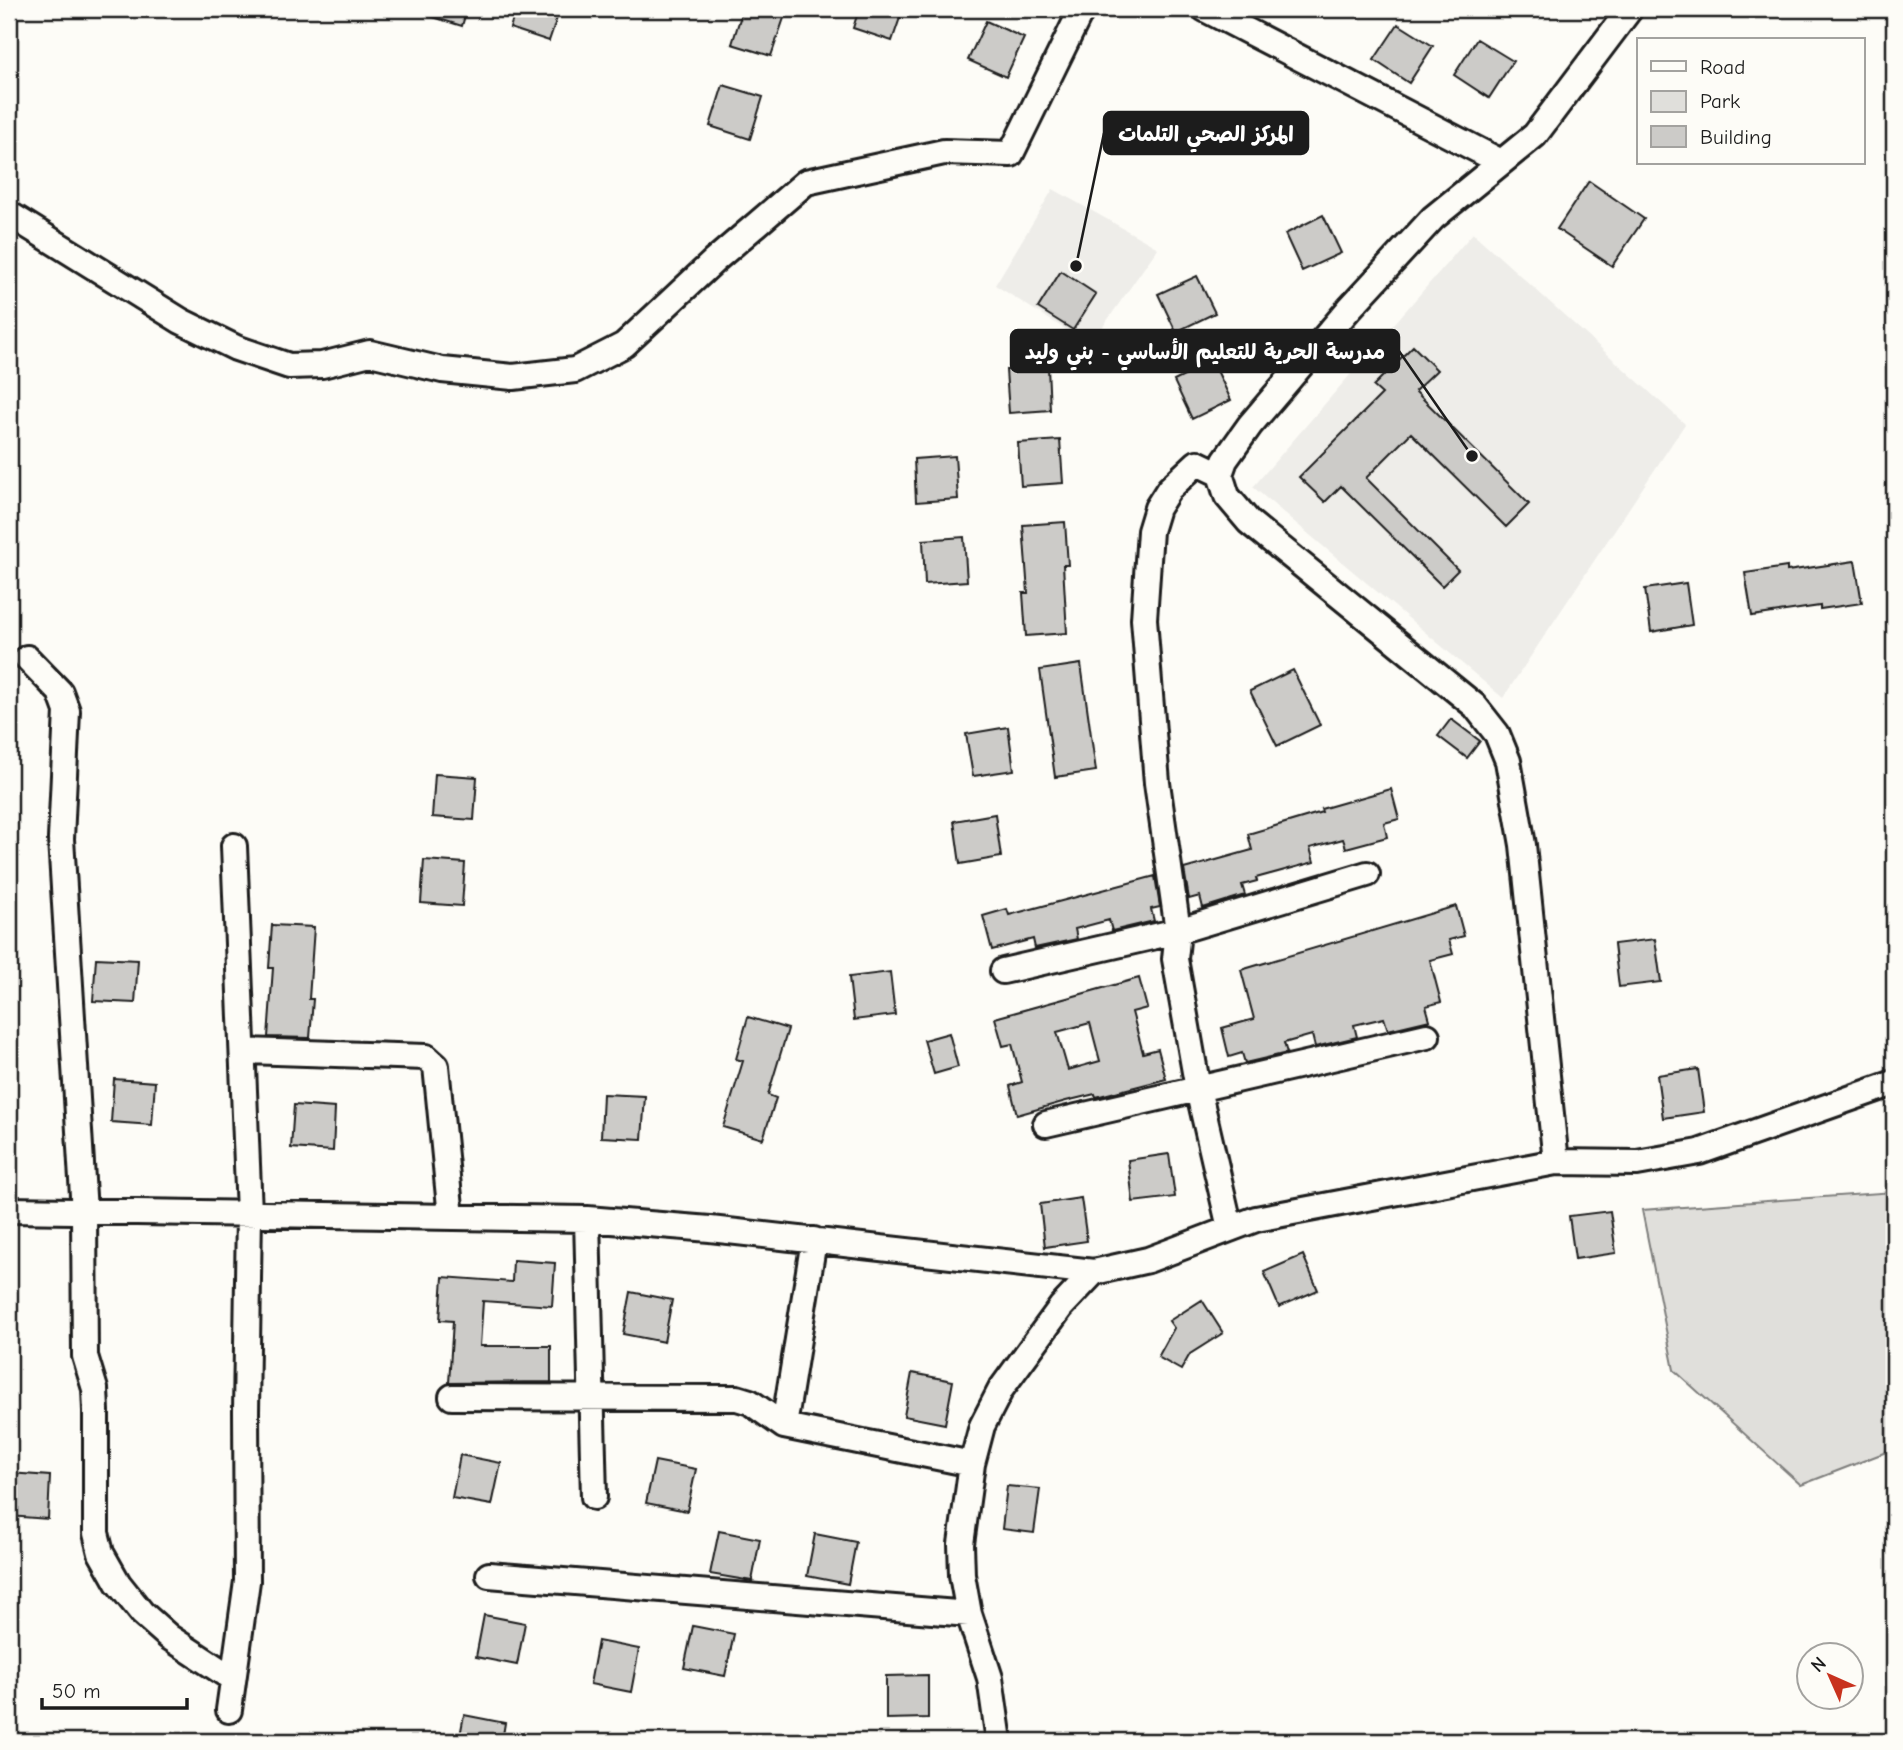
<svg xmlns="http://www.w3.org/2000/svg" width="1903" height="1750" font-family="'Comic Neue','Playpen Sans Arabic',sans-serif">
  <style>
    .built { fill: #eeede9 }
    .green { fill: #e0dfdb; stroke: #7e7e7c; stroke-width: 2 }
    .building { fill: #cccbc8; stroke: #1c1c1c; stroke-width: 2; fill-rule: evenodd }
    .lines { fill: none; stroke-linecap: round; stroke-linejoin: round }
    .minor-casing { stroke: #1c1c1c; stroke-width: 30 }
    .minor { stroke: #fdfcf7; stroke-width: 24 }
    .leader { fill: none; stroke: #1c1c1c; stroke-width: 2.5 }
    .callout-dot { fill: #1c1c1c; stroke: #fdfcf7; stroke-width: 2.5 }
    .callout { fill: #1c1c1c; stroke: #1c1c1c; stroke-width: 2.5 }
    .callout-label { font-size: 21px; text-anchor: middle; font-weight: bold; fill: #fff }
  </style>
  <rect width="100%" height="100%" fill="#fdfcf7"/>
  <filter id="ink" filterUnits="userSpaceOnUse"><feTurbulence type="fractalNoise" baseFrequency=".0143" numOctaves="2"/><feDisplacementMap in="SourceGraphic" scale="14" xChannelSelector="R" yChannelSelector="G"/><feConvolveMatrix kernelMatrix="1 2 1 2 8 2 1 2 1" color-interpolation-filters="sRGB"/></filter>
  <g filter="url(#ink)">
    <path class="built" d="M1053 189 1158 248 1090 345 995 285Z
      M1473 233 1685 424 1503 698 1253 487Z"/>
    <path class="green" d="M1894 1192V1449L1801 1485 1674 1370 1642 1210Z"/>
    <path class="building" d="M418 9H467L462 26 417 12Z
      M516 9H560L549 41 510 28Z
      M743 9H764L785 15 771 56 732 44Z
      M859 9H903L892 41 853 28Z
      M986 21 1024 38 1006 77 968 60Z
      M1398 24 1433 46 1409 83 1374 60Z
      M1477 39 1513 61 1489 98 1454 75Z
      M723 85 763 97 750 139 710 126Z
      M1589 181 1644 219 1612 266 1557 229Z
      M1323 215 1341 253 1302 271 1285 234Z
      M1061 271 1096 294 1073 330 1038 308Z
      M1197 276 1215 313 1176 332 1158 294Z
      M1413 346 1437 370 1415 391 1529 504 1506 527 1411 433 1366 478 1458 570 1442 586 1341 486 1325 502 1299 477 1382 394 1373 386Z
      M1213 362 1231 400 1192 419 1174 381Z
      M1048 367 1050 410 1009 413 1006 370Z
      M1060 440 1063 483 1021 486 1018 443Z
      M955 456 958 499 916 502 914 459Z
      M1065 522 1068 565H1063L1067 633 1026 636 1023 593H1028L1023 525Z
      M964 537 967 581 925 584 923 540Z
      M1855 561 1862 603 1820 609V606L1752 616 1745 573 1787 567V571Z
      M1686 583 1692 625 1651 632 1645 589Z
      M1081 664 1096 771 1055 777 1040 670Z
      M1293 670 1320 725 1277 746 1250 691Z
      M1451 719 1480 741 1467 758 1438 736Z
      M1008 727 1014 770 973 776 966 734Z
      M435 774 477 777 474 820 432 817Z
      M1391 789 1399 819 1384 823 1387 837 1346 848 1343 839 1310 848 1314 862 1256 878 1257 881 1242 885 1245 895 1203 908 1200 896 1189 899 1184 869 1252 850 1248 834 1322 812 1321 809Z
      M995 814 1001 857 960 864 954 821Z
      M424 860 465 863 462 906 421 903Z
      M1155 876 1160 907 1151 909 1154 921 1112 931 1109 920 1075 929 1077 939 1035 948 1033 939 992 950 983 916 1007 909 1009 915Z
      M1456 906 1464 936 1449 940 1453 954 1430 960 1441 1002 1426 1006 1430 1020 1388 1030 1384 1018 1354 1025 1357 1037 1315 1047 1312 1035 1284 1043 1287 1053 1245 1063 1242 1053 1229 1057 1222 1028 1254 1019 1241 970Z
      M272 925 314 927 309 999H313L310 1038 268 1037 273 968H269Z
      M1655 939 1661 982 1619 987 1614 944Z
      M96 958 138 960 135 1003 93 1001Z
      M890 972 895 1015 854 1020 849 977Z
      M1139 978 1147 1008 1132 1012 1143 1053 1158 1049 1166 1079 1096 1097 1095 1094 1066 1101 1017 1115 1010 1086 1022 1082 1012 1044 1003 1046 995 1018ZM1090 1023 1100 1061 1068 1070 1057 1032Z
      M748 1017 788 1029 768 1095 776 1098 763 1139 723 1127 743 1061 736 1059Z
      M949 1033 958 1067 934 1074 924 1040Z
      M1698 1069 1704 1112 1663 1118 1657 1075Z
      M114 1079 155 1082 152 1125 111 1122Z
      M603 1094 645 1096 642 1139 601 1137Z
      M294 1105 335 1108 333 1151 291 1148Z
      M1169 1154 1175 1197 1133 1202 1128 1160Z
      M1081 1198 1087 1241 1045 1247 1040 1204Z
      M1610 1211 1616 1253 1575 1259 1569 1216Z
      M1303 1255 1318 1290 1279 1307 1264 1272Z
      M513 1260 555 1263 552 1306 483 1301 480 1346H551V1382L449 1383 453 1321 440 1320 443 1277 512 1282Z
      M631 1292 672 1300 664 1342 623 1334Z
      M1202 1300 1223 1333 1190 1354 1181 1370 1158 1357 1174 1328 1169 1321Z
      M912 1373 953 1381 945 1424 904 1416Z
      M460 1455 501 1463 492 1505 452 1498Z
      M655 1461 696 1469 687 1511 646 1503Z
      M9 1473 50 1476 48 1519 9 1516Z
      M1007 1486 1040 1489 1034 1533 1002 1529Z
      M719 1531 760 1539 752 1581 710 1574Z
      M815 1534 856 1542 848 1584 807 1576Z
      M484 1615 525 1623 517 1665 476 1657Z
      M693 1626 734 1634 725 1676 684 1668Z
      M598 1641 639 1649 631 1692 590 1684Z
      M928 1675V1718L886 1719V1676Z
      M464 1715 505 1723 502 1741H459Z"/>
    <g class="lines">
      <g class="minor-casing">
        <path id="minor" d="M1205 9 1501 162
          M1630 9 1535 135 1433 218 1349 309 1250 425 1225 460 1220 474 1227 496 1249 522 1475 706 1497 734 1508 761 1523 845 1556 1162 1637 1163 1699 1152 1894 1083
          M9 214 181 321 236 348 289 366 322 365 370 353 442 370 513 377 575 370 624 345 714 261 806 182 944 152 1011 154 1082 9
          M1220 474 1197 463 1169 489 1157 508 1150 531 1144 619 1157 783 1178 931 1175 959 1198 1089 1230 1228
          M27 658 60 692 67 711 61 839 84 1212 85 1356 95 1389 96 1411V1533L101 1553 118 1583 142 1613 169 1637 233 1679
          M1003 971 1178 931 1367 874
          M244 1051 426 1057 436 1066 451 1217
          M1046 1124 1427 1036
          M9 1210 587 1219 710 1229 1094 1272
          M587 1219 594 1497
          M452 1397 737 1398 750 1402 784 1426 972 1464
          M784 1426 814 1240
          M489 1575 969 1614
          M229 1710 247 1581 246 1412 249 1213 234 846
          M999 1741 990 1678 969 1614 962 1575 961 1544 972 1464 982 1426 1001 1389 1061 1307 1094 1272 1148 1260 1256 1219 1556 1162"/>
      </g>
      <use href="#minor" class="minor"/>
    </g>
  </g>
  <path class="leader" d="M1076 266L1104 133M1472 456L1399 351"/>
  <g class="callout-dot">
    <circle cx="1076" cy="266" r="7"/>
    <circle cx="1472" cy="456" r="7"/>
  </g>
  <g class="callout">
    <rect x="1104" y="112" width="204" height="42" rx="7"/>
    <rect x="1011" y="330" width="388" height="42" rx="7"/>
  </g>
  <g class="callout-label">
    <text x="1206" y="141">المركز الصحي التلمات</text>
    <text x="1205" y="359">مدرسة الحرية للتعليم الأساسي - بني وليد</text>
  </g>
  <rect width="1903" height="1750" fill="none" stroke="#fdfcf7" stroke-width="35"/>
  <rect x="18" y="18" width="1868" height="1715" fill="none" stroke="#1c1c1c" stroke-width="2.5" filter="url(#ink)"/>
  <rect x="1637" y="38" width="228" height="126" fill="#fdfcf7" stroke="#a3a29f" stroke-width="2"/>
  <rect x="1651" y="61" width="35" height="10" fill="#fdfcf7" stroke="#a3a29f" stroke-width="2"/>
  <text x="1700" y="74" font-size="21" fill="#1c1c1c">Road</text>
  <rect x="1651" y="91" width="35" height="21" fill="#e0dfdb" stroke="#a3a29f" stroke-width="2"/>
  <text x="1700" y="108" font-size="21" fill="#1c1c1c">Park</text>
  <rect x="1651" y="126" width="35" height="21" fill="#cccbc8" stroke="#a3a29f" stroke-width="2"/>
  <text x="1700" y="144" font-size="21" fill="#1c1c1c">Building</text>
  <g transform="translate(1830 1676) rotate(315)"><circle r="33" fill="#fdfcf7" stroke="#a3a29f" stroke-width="2"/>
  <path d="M0-5L12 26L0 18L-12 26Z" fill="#c8321e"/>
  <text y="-10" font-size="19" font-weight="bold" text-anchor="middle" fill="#1c1c1c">N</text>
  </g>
  <path d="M42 1698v10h145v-10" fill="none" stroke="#1c1c1c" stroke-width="3.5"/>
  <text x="52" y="1698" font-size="21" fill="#1c1c1c" stroke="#fdfcf7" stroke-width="5" paint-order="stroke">50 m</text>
</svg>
